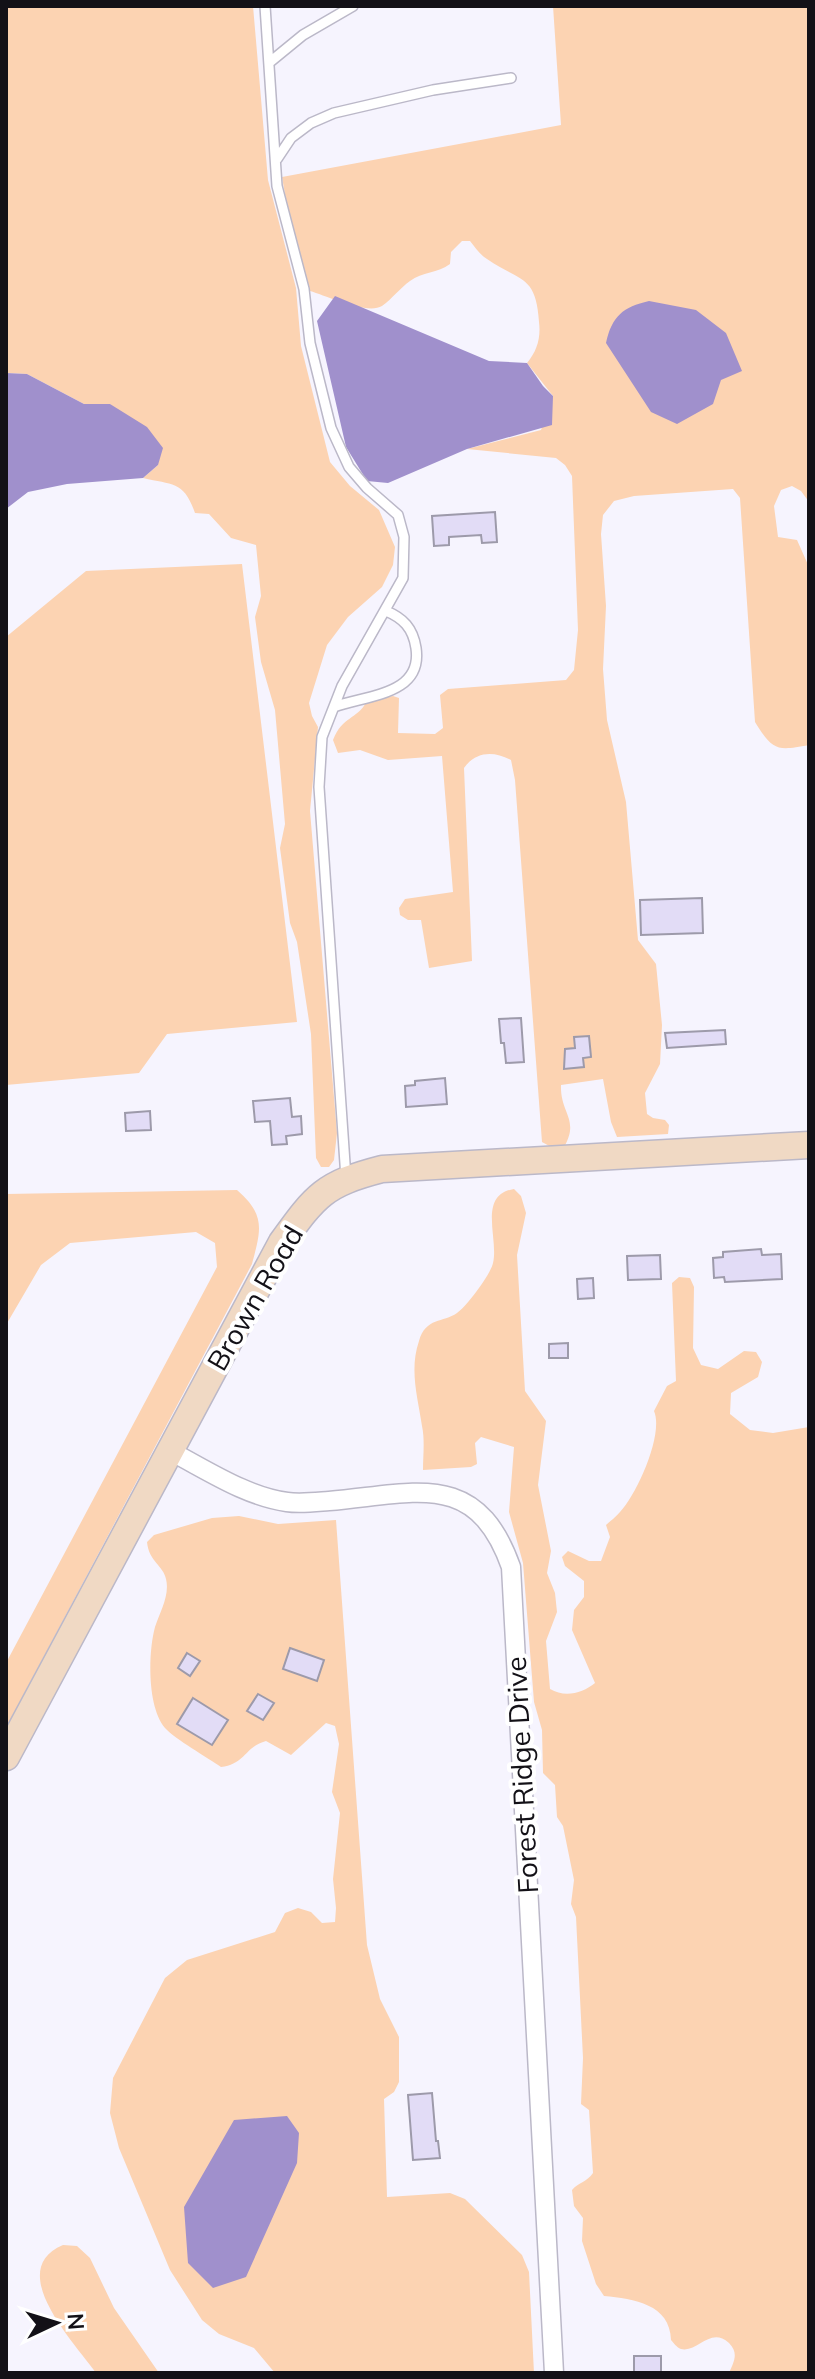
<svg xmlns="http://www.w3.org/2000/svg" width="815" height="2379" font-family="Mulish,sans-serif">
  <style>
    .green { fill: #fcd3b2 }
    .water { fill: #a090cc }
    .building { fill: #e2dcf6; stroke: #9d9aaa; stroke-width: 2 }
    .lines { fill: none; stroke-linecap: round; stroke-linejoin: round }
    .lane-casing { stroke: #bbb8c8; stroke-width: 12 }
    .street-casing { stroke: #bbb8c8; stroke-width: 21 }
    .secondary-casing { stroke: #bbb8c8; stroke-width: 29 }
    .lane { stroke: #fff; stroke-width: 9 }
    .street { stroke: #fff; stroke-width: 18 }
    .secondary { stroke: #f0d9c4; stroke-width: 26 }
    .labels { text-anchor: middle; stroke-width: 8; stroke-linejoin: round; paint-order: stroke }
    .street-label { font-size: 28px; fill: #131117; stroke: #fff }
  </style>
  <rect width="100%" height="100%" fill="#f6f4fe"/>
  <path class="green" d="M6 6H253L268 180 296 288 301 346 330 462 350 486 379 510 395 547 393 565 382 587 348 617 327 645 309 703 312 716 318 727 310 811 337 1133 334 1160 329 1167H321L316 1158 311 1034 297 942 290 923 280 848 285 824 275 710 261 662 255 617 261 596 256 545 231 538 209 514 195 513C184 481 173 485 143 478L158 465 110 404H84L27 374 6 373Z
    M553 6H809V502L801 491 792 486 781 490 774 506 778 537 797 540 809 567V745C777 751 773 751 755 722L740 498 733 489 634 496 614 501 603 515 601 534 606 606 603 669 607 720 626 802 638 940 656 964 662 1025 660 1064 645 1093 647 1114 653 1118 665 1120 669 1125 668 1134 617 1137 611 1122 603 1079 561 1085C560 1114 580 1119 564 1147L553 1148 542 1142 515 780 511 760C494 751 476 751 464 768L472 961 429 968 421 920H408L400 915 399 908 405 899 453 892 442 756 388 760 360 750 338 753 333 740C343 715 356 721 367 701L393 696 399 698 398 733 435 734 443 728 440 695 448 689 566 680 574 670 578 630 572 476 565 465 556 458 467 449 541 430 553 396 527 363C537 351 541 338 539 322 536 274 520 282 487 259 480 255 475 247 470 241H462L451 252 450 264C438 273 422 272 410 281 400 288 392 299 382 306 367 315 327 296 310 291L287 206 282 177 561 125Z
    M242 564 297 1022 167 1034 139 1073 6 1085V637L86 571Z
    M514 1189 521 1196 526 1213 517 1255 525 1391 546 1421 538 1485 551 1551 547 1573 555 1593 557 1612 546 1641 550 1689C565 1698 583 1693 595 1683L572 1630 574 1610 584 1597V1581L565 1566 562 1557 568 1551 589 1561H601L610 1537 606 1525C610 1521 616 1517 620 1512 637 1494 664 1434 654 1411L667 1386 676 1381 672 1283 679 1277 690 1278 694 1287 693 1348 701 1365 718 1369 744 1351 756 1352 762 1362 758 1377 731 1393 730 1414 750 1430 773 1433 809 1427V2373H729C734 2362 739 2353 729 2343 710 2326 698 2353 681 2349 676 2347 674 2343 671 2340 670 2304 634 2299 604 2296L596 2284 582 2241 583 2218 574 2206 572 2190C579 2182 587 2182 593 2173L589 2110 581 2104 583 2058 576 1917 571 1904 574 1880 563 1826 557 1817 555 1785 543 1773 542 1730 534 1702 523 1563 509 1512 514 1447 481 1437 475 1443 477 1464 471 1467 423 1470C423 1456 425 1440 422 1426 418 1398 409 1370 419 1341 426 1317 443 1323 457 1313 466 1307 491 1274 493 1263 499 1239 477 1195 514 1189Z
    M237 1190C266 1215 261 1230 252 1264L6 1728V1663L217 1267 215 1243 196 1232 70 1243 41 1265 6 1325V1194Z
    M239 1516 278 1524 336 1520 367 1945 380 1999 399 2037V2082L394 2092 384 2099 387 2197 450 2193 465 2199 522 2255 529 2272 534 2373H275L254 2348 219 2334 202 2320 170 2270 119 2148 110 2113 113 2078 165 1978 187 1960 275 1932 285 1913 298 1908 311 1912 322 1923 335 1922 336 1908 333 1879 340 1813 332 1792 339 1744 335 1726 326 1723 291 1755 266 1741C244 1747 246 1764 221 1767 207 1757 176 1740 165 1728 147 1707 148 1653 155 1627 160 1612 170 1595 166 1579 163 1565 149 1562 147 1542L154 1535 212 1518Z
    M63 2245 77 2246 90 2258 114 2308 159 2373H96C74 2342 4 2270 63 2245Z"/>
  <path class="water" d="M335 296 489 361 527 363 543 386 553 396 552 425 467 449 388 483 367 481 346 447 317 321Z
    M649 301 696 310 726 333 742 371 721 380 713 404 677 424 651 412 606 343C612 316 623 307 649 301Z
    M6 373 27 374 84 404H110L147 427 163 448 158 465 143 478 67 484 28 492 6 509Z
    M287 2116 299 2133 297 2163 246 2277 213 2288 188 2263 184 2207 234 2120Z"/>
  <path class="building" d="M495 512 497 542 482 543 481 535 449 537V545L434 546 432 516Z
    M702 898 703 933 641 935 640 900Z
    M521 1018 524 1062 506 1063 504 1043H501L499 1019Z
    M725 1030 726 1044 667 1048 665 1033Z
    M589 1036 591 1057 583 1058 584 1067 564 1069 565 1049 575 1048 574 1037Z
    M445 1078 447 1104 406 1107 405 1086 415 1085V1081Z
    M290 1098 292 1117 301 1116 302 1134 286 1136 287 1144 272 1145 270 1121 255 1122 253 1101Z
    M150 1111 151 1130 126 1131 125 1113Z
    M761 1249 762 1255 781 1254 782 1279 725 1282 724 1277 714 1278 713 1258 723 1257V1252Z
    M660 1255 661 1279 628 1280 627 1256Z
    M593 1278 594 1298 578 1299 577 1279Z
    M568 1343V1358H549V1344Z
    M290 1648 324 1660 317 1681 283 1669Z
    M187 1653 200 1661 190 1676 178 1668Z
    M258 1694 274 1703 263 1720 247 1711Z
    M193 1698 228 1720 212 1745 177 1724Z
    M432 2093 436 2141H438L440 2158 413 2160 408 2095Z
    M634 2356H661V2373H634Z"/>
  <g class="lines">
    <g class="lane-casing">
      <path id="lane" d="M265 6 277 186 304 289 310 343 331 428 349 467 367 488 398 515 404 537 403 578 342 686 322 737 319 787 346 1178
        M270 62 303 35 353 6
        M277 159 291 138 311 123 334 113 433 90 511 78
        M334 707C367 695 423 695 416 648 413 628 403 618 386 611"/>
    </g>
    <g class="street-casing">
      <path id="street" d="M170 1451C207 1470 245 1496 287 1502 300 1504 316 1502 329 1501 414 1494 476 1468 511 1567L554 2373"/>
    </g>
    <g class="secondary-casing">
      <path id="secondary" d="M6 1757 282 1242C316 1195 324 1184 382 1169L809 1145"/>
    </g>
    <use href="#lane" class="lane"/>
    <use href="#street" class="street"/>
    <use href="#secondary" class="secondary"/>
  </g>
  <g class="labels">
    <g class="street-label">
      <text transform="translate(255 1298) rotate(-60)" y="10">Brown Road</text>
      <text transform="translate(522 1775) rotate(-93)" y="10">Forest Ridge Drive</text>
    </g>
  </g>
  <rect width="815" height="2379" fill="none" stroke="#131117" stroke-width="16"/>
  <g transform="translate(56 2323) rotate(86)" stroke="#ffffff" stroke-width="6" paint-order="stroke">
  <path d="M0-6L14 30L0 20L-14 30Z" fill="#131117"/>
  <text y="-12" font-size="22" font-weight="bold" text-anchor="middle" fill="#131117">N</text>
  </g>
</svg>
